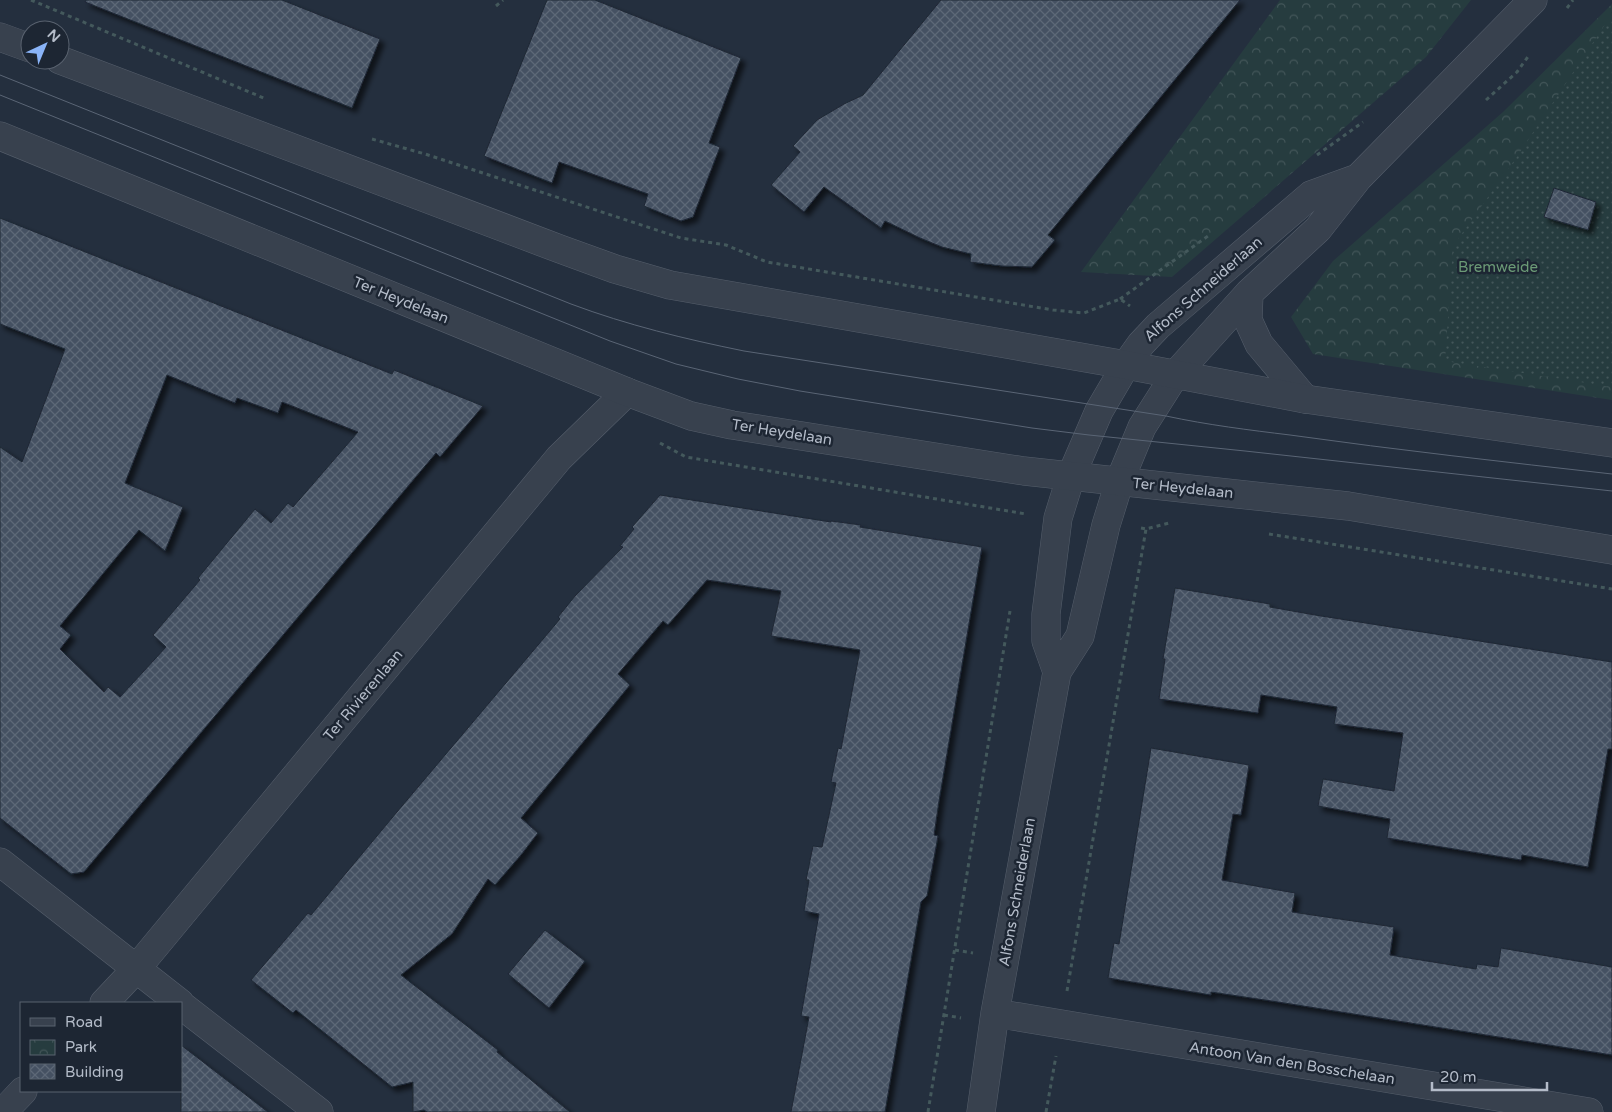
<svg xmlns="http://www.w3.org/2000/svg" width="1612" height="1112" font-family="'Varela Round',sans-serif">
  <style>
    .park { fill: url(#park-crowns) }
    .garden { fill: url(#garden-dots) }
    .building { fill: url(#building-cross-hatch); stroke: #1f2835; fill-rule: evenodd; filter: url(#shadow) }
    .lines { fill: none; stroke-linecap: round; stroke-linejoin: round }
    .minor-casing { stroke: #565f6c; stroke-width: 29 }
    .tertiary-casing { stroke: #565f6c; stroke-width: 29 }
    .path { stroke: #44595c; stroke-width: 3; stroke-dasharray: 4 4; stroke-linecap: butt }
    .minor { stroke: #38414e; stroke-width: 28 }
    .tertiary { stroke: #38414e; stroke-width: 28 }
    .tram { stroke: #5a6575; stroke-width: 1 }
    .labels { text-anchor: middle; stroke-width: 5; stroke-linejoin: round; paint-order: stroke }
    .park-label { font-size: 15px; fill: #6b9a76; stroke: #1d2633 }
    .street-label { font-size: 15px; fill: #b4bcc9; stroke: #1d2633 }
  </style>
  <defs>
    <pattern id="park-crowns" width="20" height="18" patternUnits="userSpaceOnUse" patternTransform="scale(1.25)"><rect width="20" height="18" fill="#263c3f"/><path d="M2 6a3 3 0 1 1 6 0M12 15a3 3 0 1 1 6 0" fill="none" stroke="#435659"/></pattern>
    <pattern id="garden-dots" width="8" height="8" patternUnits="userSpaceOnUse" patternTransform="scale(1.25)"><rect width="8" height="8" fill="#263c3f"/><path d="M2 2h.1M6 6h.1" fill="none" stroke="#435659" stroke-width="1.8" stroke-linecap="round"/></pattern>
    <pattern id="building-cross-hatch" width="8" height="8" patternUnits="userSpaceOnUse" patternTransform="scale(1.25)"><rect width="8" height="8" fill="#455162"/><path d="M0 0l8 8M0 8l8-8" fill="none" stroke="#5d6877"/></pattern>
    <filter id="shadow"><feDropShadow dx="4.5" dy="4.5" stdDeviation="2.5" flood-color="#0009"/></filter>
  </defs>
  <rect width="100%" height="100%" fill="#242f3e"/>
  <path class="park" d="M1280 0H1471L1426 57 1172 277 1081 272Z
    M1612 4V400L1313 354 1291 317 1333 261 1503 112Z"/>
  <path class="garden" d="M1612 14V387L1445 361 1453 246 1516 158Z"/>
  <path class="building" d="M86 0H282L380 39 352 108 85 2Z
    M547 0H595L741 58 709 143 720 147 693 217 681 221 644 206 648 194 559 162 552 183 484 156Z
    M941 0H1240L1048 235 1055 240 1032 267 1002 266 970 262 971 254 942 247 920 238 885 221 881 228 824 187 804 212 771 185 800 152 793 146 817 120 844 104 863 95Z
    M1554 188 1596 202 1588 230 1544 217Z
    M0 218 392 374 394 370 483 406 440 457 436 453 84 872 71 874 0 818V447L22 462 65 349 0 324ZM167 375 235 403 237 398 278 413 282 402 358 432 293 507 288 503 271 523 255 509 198 578 200 580 153 635 166 647 120 697 108 687 104 692 60 649 71 635 60 626 139 530 165 551 183 507 125 483Z
    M660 495 831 522V521L861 525 860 527 982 547 939 801 934 835 938 836 927 896 921 902 885 1112H791L809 1017 801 1016 819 914 804 911 809 880H806L813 846 822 847 836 783 831 782 838 748 841 749 860 650 771 636 781 591 707 580 668 625 663 621 618 674 630 685 521 818 538 833 521 855 495 885 488 879 452 934 401 975 498 1050 497 1052 570 1112H427L424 1110 413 1112V1082L392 1087 296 1010 293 1013 251 980 308 913 311 915 402 806 560 619 558 617 575 596 623 547 620 546 634 529 632 527Z
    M1175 588 1270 604V607L1315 615 1612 662V749H1608L1588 867 1522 855 1521 860 1387 838 1390 819 1318 806 1323 779 1394 791 1403 733 1334 724 1337 707 1261 695 1258 713 1159 699 1165 659H1163Z
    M1151 748 1249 765 1241 815 1233 814 1222 880 1295 893 1292 912 1394 927 1390 955 1476 969 1477 964 1498 967 1501 948 1612 967V1055L1278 1002 1211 992V995L1108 978 1114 943 1119 944Z
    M545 930 585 961 549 1008 508 974Z
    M181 1045 268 1112H181Z"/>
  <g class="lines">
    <g class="minor-casing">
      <path id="minor" d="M1249 293 1248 320 1259 344 1305 399
        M1057 672 1046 641V614L1058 518 1071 476 1099 411 1126 365 1141 344 1158 326 1311 195 1358 178
        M0 862 180 1003
        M104 1003 136 969 559 458 627 392
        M181 1005 319 1112
        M995 1013 1589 1112
        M3 1112 23 1091
        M981 1112 995 1013 1057 672 1080 636 1106 525 1120 480 1142 427 1175 375 1249 293 1318 229 1358 178 1533 0"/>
    </g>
    <g class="tertiary-casing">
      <path id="tertiary" d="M0 37 30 48
        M60 60 560 249 615 269 670 285 1126 365 1305 399 1612 443
        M0 136 627 392 691 416 732 425 1024 471 1348 506 1612 550"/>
    </g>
    <path class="path" d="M31 0 266 99
      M496 6 503 0
      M1567 8 1573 0
      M1486 100 1517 72 1530 54
      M372 139 425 154 681 238 726 245 767 262 1053 310 1084 313 1120 299 1130 306
      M1317 155 1363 122
      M1120 299 1208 236
      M660 443 686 457 1026 514
      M1141 528 1146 529 1169 523
      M1269 534 1612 589
      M955 950 973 953
      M1067 991 1146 529
      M944 1015 961 1018
      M928 1112 1010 611
      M1046 1112 1056 1056"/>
    <use href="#minor" class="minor"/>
    <use href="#tertiary" class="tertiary"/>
    <path class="tram" d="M0 75 571 304C627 325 685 339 744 351L1166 416C1208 425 1249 430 1290 435 1397 450 1505 462 1612 474
      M0 95 610 341 676 364 738 379 800 391 1032 428 1089 435 1245 451 1612 491"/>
  </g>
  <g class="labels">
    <g class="park-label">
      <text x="1498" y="272">Bremweide</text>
    </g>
    <g class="street-label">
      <text transform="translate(1203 289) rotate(-41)" y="5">Alfons Schneiderlaan</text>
      <text transform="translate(401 300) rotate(22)" y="5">Ter Heydelaan</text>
      <text transform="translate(782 432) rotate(9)" y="5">Ter Heydelaan</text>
      <text transform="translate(1183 488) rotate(6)" y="5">Ter Heydelaan</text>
      <text transform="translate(363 695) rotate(-50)" y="5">Ter Rivierenlaan</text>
      <text transform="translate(1017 892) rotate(-80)" y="5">Alfons Schneiderlaan</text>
      <text transform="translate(1292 1063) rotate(9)" y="5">Antoon Van den Bosschelaan</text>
    </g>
  </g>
  <rect x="20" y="1002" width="162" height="90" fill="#1d2633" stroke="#59626f"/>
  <rect x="30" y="1018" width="25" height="8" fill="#38414e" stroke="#59626f"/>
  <text x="65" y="1027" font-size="15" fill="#b4bcc9">Road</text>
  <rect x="30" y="1040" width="25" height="15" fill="url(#park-crowns)" stroke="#59626f"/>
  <text x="65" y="1052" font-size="15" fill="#b4bcc9">Park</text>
  <rect x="30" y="1064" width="25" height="15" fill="url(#building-cross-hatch)" stroke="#59626f"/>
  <text x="65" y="1077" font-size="15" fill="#b4bcc9">Building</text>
  <g transform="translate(45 45) rotate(44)"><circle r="24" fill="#1d2633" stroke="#59626f"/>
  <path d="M0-4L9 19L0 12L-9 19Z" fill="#8ab4f8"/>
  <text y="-8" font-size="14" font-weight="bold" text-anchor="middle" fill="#b4bcc9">N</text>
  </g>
  <path d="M1432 1082v8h115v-8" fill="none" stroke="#b4bcc9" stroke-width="2.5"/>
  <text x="1440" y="1082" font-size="15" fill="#b4bcc9" stroke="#1d2633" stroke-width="4" paint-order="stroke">20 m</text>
</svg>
